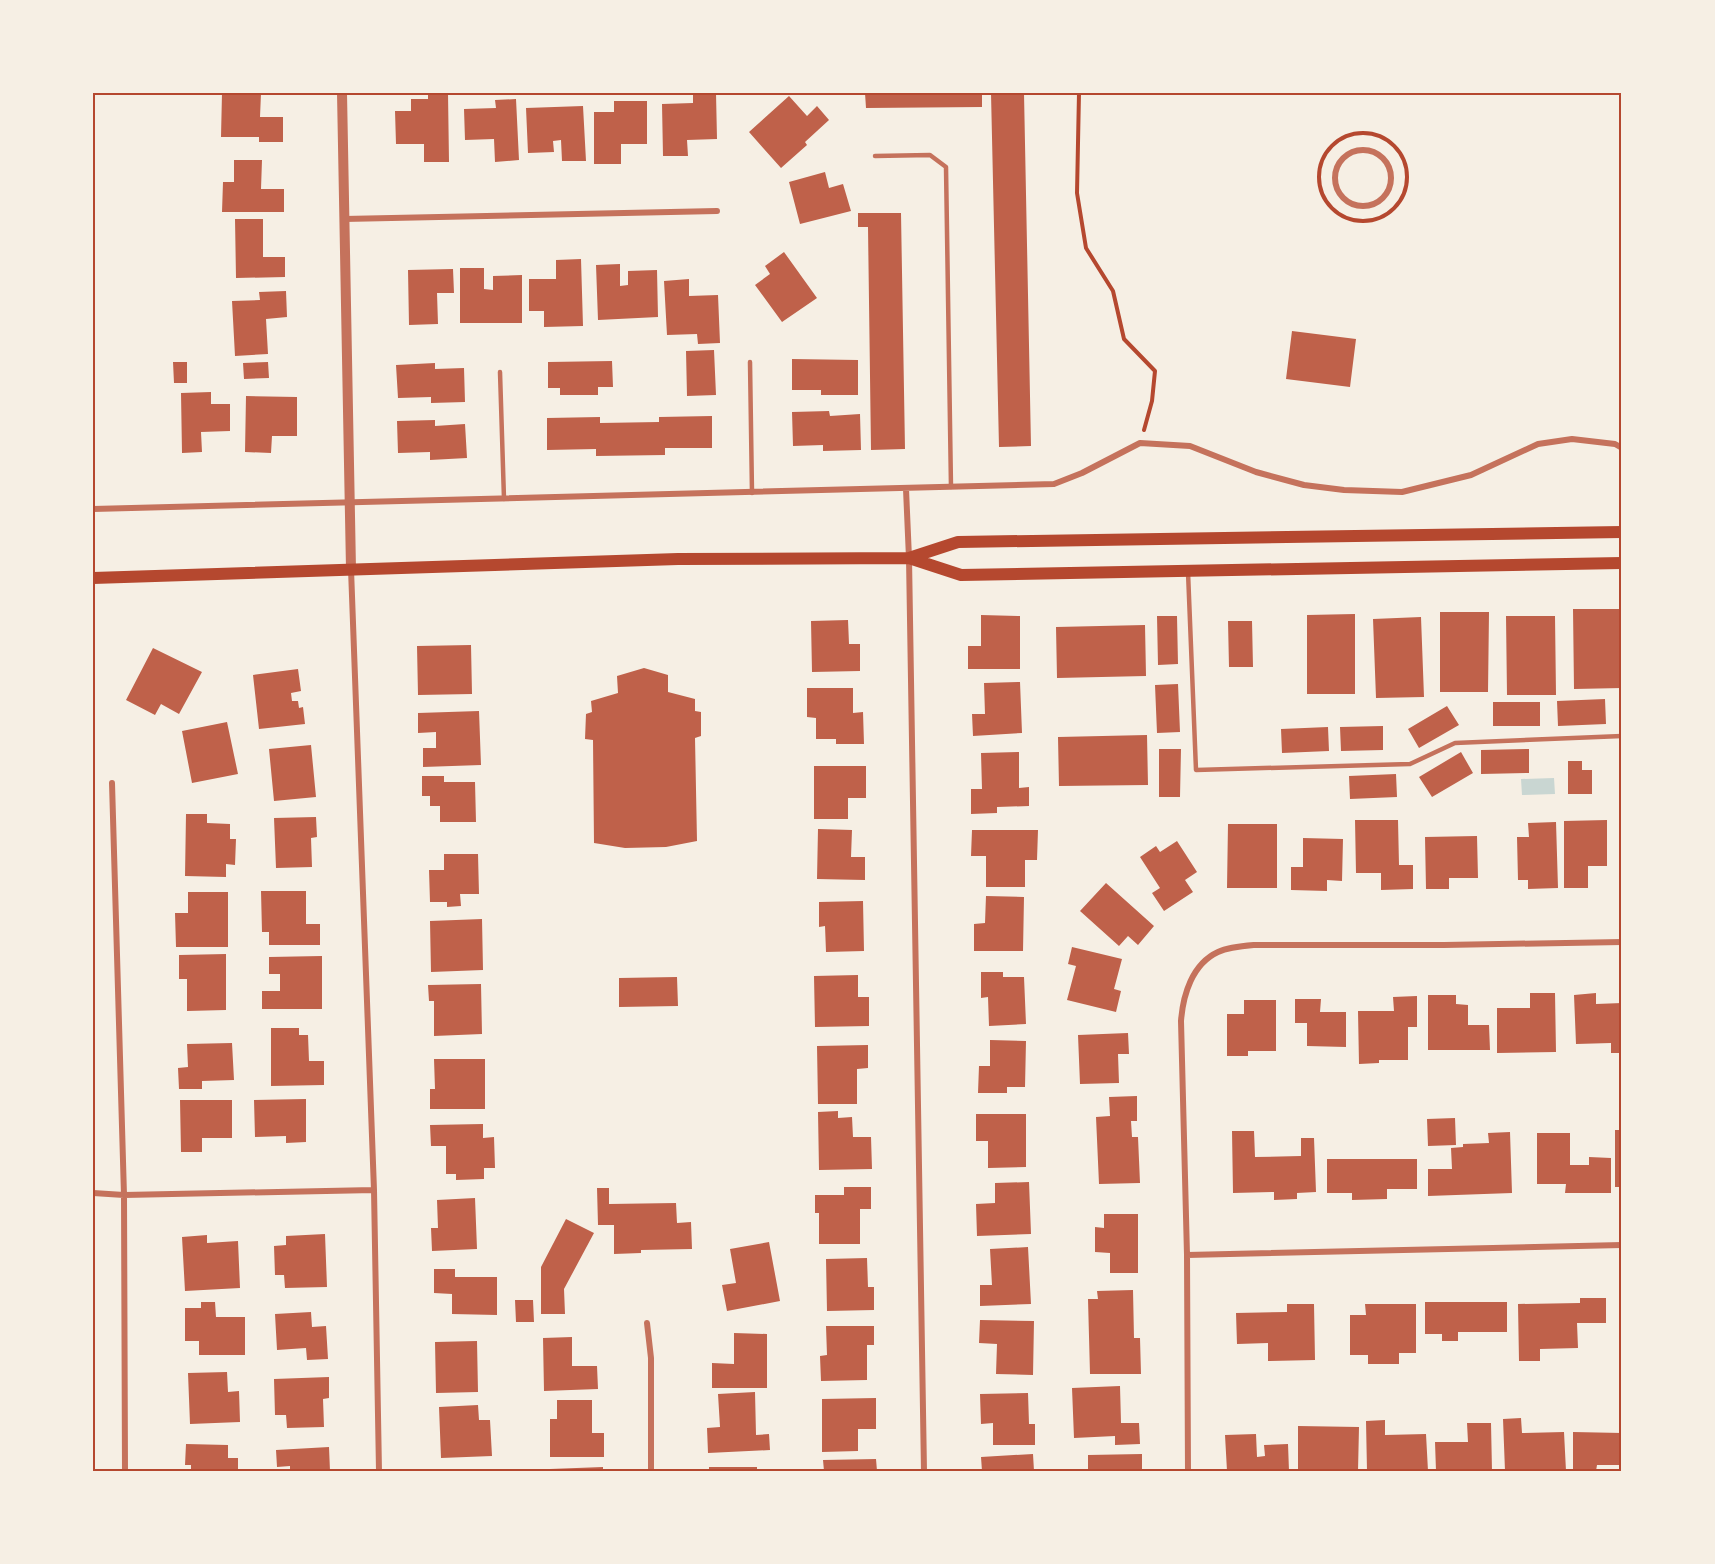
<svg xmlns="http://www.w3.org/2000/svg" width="1715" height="1564" font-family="Literata,serif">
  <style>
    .water { fill: #c9d6d2 }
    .building { fill: #bf614a }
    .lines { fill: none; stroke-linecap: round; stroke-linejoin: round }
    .path { stroke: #b5482f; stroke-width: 4 }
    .service { stroke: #c5725c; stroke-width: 4.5 }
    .minor { stroke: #c5725c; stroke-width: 6 }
    .tertiary { stroke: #c5725c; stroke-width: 10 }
    .secondary { stroke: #b5482f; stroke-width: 12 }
    .neatline { fill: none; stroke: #b5482f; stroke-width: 2 }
  </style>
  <rect width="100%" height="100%" fill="#f6efe4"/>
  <path class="water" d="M1554 778 1555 794 1522 795 1521 779Z"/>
  <path class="building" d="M222 93H261L260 117H283V142H259V137H221Z
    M428 93H448L449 162H424V144H396L395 111H411V99H428Z
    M693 93H716L717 139 687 140 688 156H663L662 104 693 103Z
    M865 93H982V107L866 108Z
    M991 93H1024L1031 446 999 447Z
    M789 96 807 116 817 106 829 120 805 142 807 145 781 168 749 132Z
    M516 99 519 160 495 162 494 139 465 140 464 109 496 108 495 100Z
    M614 101H647V144H621V164H594V112H614Z
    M583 106 586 161H562L561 140 553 141 554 152 528 153 526 108Z
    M234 160H262L261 189H284V212H222L223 182H234Z
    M825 172 829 188 843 184 851 211 800 224 789 182Z
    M858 213H901L905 449 871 450 868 227H858Z
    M235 219H263V257H285V277L236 278Z
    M784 252 817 298 782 322 755 285 770 274 765 266Z
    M581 259 583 326 544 327V311H529V279H556V260Z
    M620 264V286L628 285V271L657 270 658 317 598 320 596 265Z
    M460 268H484V289L493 290V276L522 275V323H460Z
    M453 269 454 293H437L438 324 409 325 408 270Z
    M689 279V296L718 295 720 343 698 344 697 334 667 335 664 281Z
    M286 291 287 317 266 319 268 354 235 356 232 301 260 300 259 292Z
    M1292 331 1356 339 1350 387 1286 379Z
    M714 350 716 395 687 396 686 351Z
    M792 359 858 360V395H821V390H792Z
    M612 361 613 387H598V395H560V388H548V362Z
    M173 362H187V383H174Z
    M268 362 269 378 244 379 243 363Z
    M435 363V369L464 368 465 402 431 403V397L398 398 396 365Z
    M211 392V404H230V431L201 432 202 452 182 453 181 393Z
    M246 396 297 397V436H272L271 453 245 452Z
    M829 411 830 416 860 414 861 450 823 451V445L793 446 792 412Z
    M712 416V448H665V455L596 456V449L547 450V418L600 417V423L659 422V417Z
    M435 420V426L465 424 467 458 430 460V452L398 453 397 421Z
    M1573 609H1622V688L1574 689Z
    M1440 612H1489L1488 692H1440Z
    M1355 614V694H1307V615Z
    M981 615 1020 616V669H968V646H981Z
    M1157 616H1177L1178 664 1158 665Z
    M1506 616H1555L1556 695H1507Z
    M1421 617 1424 697 1376 698 1373 619Z
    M848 620 849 644H860V671L812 672 811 621Z
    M1228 621H1252L1253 667H1229Z
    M1145 625 1146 676 1057 678 1056 627Z
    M471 645 472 694 418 695 417 646Z
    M153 648 202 672 179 714 161 704 155 715 126 700Z
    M644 668 668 675V692L695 699V711L701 712V736L695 738 697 841 666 847 625 848 594 843 593 740 585 739 586 714 592 712 591 701 618 693 617 676Z
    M298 669 301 691 291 693 292 701H298L299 708 303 707 305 724 259 729 253 675Z
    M1020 682 1022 733 973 736 972 714H985L984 683Z
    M1178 684 1180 732 1157 733 1155 685Z
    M807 688H853V713L863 712 864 744H836V739H816V718L807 717Z
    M1605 699 1606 724 1558 726 1557 701Z
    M1493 702H1540V726H1493Z
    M1447 706 1459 725 1419 748 1408 729Z
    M479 711 481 765 423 767V748H436V732L418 733V713Z
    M227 722 238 774 192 783 182 731Z
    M1383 726V750L1341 751 1340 727Z
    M1328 727 1329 751 1282 753 1281 729Z
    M1147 735 1148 785 1059 786 1058 737Z
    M311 745 316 797 274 801 269 749Z
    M1159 749H1181L1180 797H1159Z
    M1529 749V773L1481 774V750Z
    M1019 752V788L1029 787V806L997 807V813L971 814V789H982L981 753Z
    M1461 752 1473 773 1432 797 1419 777Z
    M1568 761H1582V770H1592V794H1568Z
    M814 766H866V798H848V819H814Z
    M1396 774 1397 797 1350 799 1349 776Z
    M422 776H444V782H475L476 822H440V806H430V796H422Z
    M186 814H207V823L230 824V839H236L235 865 226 864V877L185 876Z
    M316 817 317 837 311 838 312 867 276 868 274 818Z
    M1355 820H1398L1399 865H1413V889L1381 890V873H1356Z
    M1607 820V866H1588V888H1564V821Z
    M1556 822 1558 888 1528 889V880H1518L1517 837H1529L1528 823Z
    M1228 824H1277V888H1227Z
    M818 829 852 830 851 857H865V880L817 879Z
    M972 830H1038L1037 860H1025V887H986V856H971Z
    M1477 836 1478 878H1449V889H1426L1425 837Z
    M1303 838 1343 839 1342 881 1327 880V891L1291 890V867H1303Z
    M1177 841 1197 872 1185 880 1193 892 1164 911 1152 893 1160 888 1140 857 1156 846 1160 852Z
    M444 854H478L479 894H460L461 906 447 907V902H430L429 870H444Z
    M1106 883 1154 926 1138 945 1128 936 1119 946 1080 911Z
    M261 891H306V924H320V945H269V932H262Z
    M188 892H228V947H176L175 913H188Z
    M986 896 1024 897 1023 951H974V924L985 923Z
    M863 901 864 951 826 952 825 926 819 927V902Z
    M482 919 483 970 431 972 430 921Z
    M1072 947 1122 959 1114 989 1121 991 1116 1012 1067 1000 1076 966 1068 964Z
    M226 954V1010L187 1011V979H179V955Z
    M322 956V1009H262V991H280V974H269V957Z
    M981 972H1003V977H1024L1026 1024 989 1026 988 997 981 998Z
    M858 975V997H869V1026L815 1027 814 976Z
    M677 977 678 1006 619 1007V978Z
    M481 984 482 1034 434 1036V1001H429L428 985Z
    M1530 993H1555L1556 1052 1497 1053V1008H1530Z
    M1596 993V1004L1622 1003V1053H1611V1043L1576 1044 1574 995Z
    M1428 995H1456V1004L1468 1005V1025H1489L1490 1050H1428Z
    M1417 996V1027H1408V1060H1379V1063L1359 1064 1358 1011H1394L1393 997Z
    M1295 999H1321L1320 1012H1346V1047L1307 1046V1023H1295Z
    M1244 1000H1276V1051H1248V1056H1227V1014H1244Z
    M271 1028H299V1035H308L309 1061H324V1085L271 1086Z
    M1128 1033 1129 1054H1118L1119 1083 1080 1084 1078 1035Z
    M990 1040 1026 1041 1025 1087H1007V1093H978L979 1066H990Z
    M232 1043 234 1080 202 1081V1089H179L178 1068 188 1067 187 1044Z
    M868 1045V1068L857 1069V1104H818L817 1046Z
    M434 1059H485V1109H430V1089H435Z
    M1137 1096V1121H1131L1132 1137H1138L1140 1183 1099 1184 1096 1117 1110 1116 1109 1097Z
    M306 1099V1142L286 1143V1136L255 1137 254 1100Z
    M180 1100H232V1138H202V1152H181Z
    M838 1111V1118L852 1117 853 1137H871L872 1169 819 1170 818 1112Z
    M976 1114H1026V1167L988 1168V1141H976Z
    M1455 1118 1456 1145 1428 1146 1427 1119Z
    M483 1124V1138L494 1137 495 1168H484V1179L456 1180V1174H446V1146H431L430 1125Z
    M1615 1130H1622V1187H1615Z
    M1232 1131H1254L1255 1157 1301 1156V1138H1314L1316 1192 1297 1193V1199L1274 1200V1192L1233 1193Z
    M1510 1132 1512 1193 1428 1196V1169H1452L1451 1148 1463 1147V1144L1489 1143 1488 1133Z
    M1537 1133H1570V1165H1589V1157L1611 1158V1193H1565L1566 1184H1537Z
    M1327 1159H1417V1189H1387V1199L1352 1200V1193H1327Z
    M1029 1182 1031 1234 977 1236 976 1204 995 1203V1183Z
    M844 1187H871V1209H860V1244H819V1213H815V1195H844Z
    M597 1188H609V1204L676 1203 677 1223 691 1222 692 1249 641 1250V1253L614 1254V1225H598Z
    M475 1198 477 1249 432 1251 431 1228H438L437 1200Z
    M1104 1214H1138V1273H1110V1253L1095 1252V1227L1104 1228Z
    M566 1219 594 1233 564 1289 565 1314H541V1267Z
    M325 1234 327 1287 285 1288 284 1275H275L274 1246 286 1245V1236Z
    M207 1235V1243L238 1241 240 1288 185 1291 182 1237Z
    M769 1242 780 1301 727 1311 722 1285 736 1283 730 1249Z
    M1028 1247 1031 1304 980 1306V1285H992L990 1249Z
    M867 1258 868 1287H874V1310L827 1311 826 1259Z
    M434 1269H455V1277H497V1315L452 1314V1294L434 1293Z
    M1133 1290 1134 1338H1140L1141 1374H1090L1088 1299H1098L1097 1291Z
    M1580 1298H1606V1323H1577L1578 1348 1540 1349V1361H1519L1518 1304 1580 1303Z
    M515 1300H533L534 1322H516Z
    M201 1302H215L216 1317H245V1355H199V1341H185V1308H201Z
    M1425 1302H1507V1332H1458V1341H1442V1334H1425Z
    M1287 1304H1314L1315 1360 1268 1361V1343L1237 1344 1236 1313 1287 1312Z
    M1365 1304H1416V1353H1399V1364H1368V1355H1350V1315H1366Z
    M311 1312 312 1327 326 1326 328 1359 307 1360 306 1348 277 1350 275 1314Z
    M980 1320 1034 1321 1033 1375 996 1374 997 1344 979 1343Z
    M826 1326H874V1345H867V1380L821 1381 820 1356 827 1355Z
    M734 1333 767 1334V1388H712V1363L734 1364Z
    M572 1337V1366H597L598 1389 544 1391 543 1338Z
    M477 1341 478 1392 436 1393 435 1342Z
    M227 1372 228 1392 239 1391 240 1422 190 1424 188 1373Z
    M329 1377V1398L323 1399 324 1427 287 1428 286 1415H275L274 1379Z
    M1120 1386 1121 1423H1139L1140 1444 1115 1445V1436L1074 1438 1072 1388Z
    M755 1392 756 1435 769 1434 770 1450 708 1453 707 1428 720 1427 718 1394Z
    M1028 1393 1029 1424H1035V1445H993V1423L981 1424 980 1394Z
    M876 1398V1429H858V1451L822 1452V1399Z
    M557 1400H592V1433H604V1457H550V1419H557Z
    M478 1405 479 1420H490L492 1456 441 1458 439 1407Z
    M1521 1418 1522 1433 1564 1432 1566 1471H1505L1503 1419Z
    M1385 1420V1435L1426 1434 1428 1471H1367L1366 1421Z
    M1467 1423H1491L1492 1471H1436L1435 1442H1468Z
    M1298 1426 1359 1427 1358 1471H1298Z
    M1573 1432 1622 1433V1465H1597L1596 1471H1573Z
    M1256 1434 1257 1457 1265 1456 1264 1445 1288 1444 1289 1471H1227L1225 1435Z
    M186 1444 228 1445V1458H238V1471H191V1465H185Z
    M329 1447 330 1471H290V1466L277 1467 276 1450Z
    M1033 1454 1034 1471H982L981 1457Z
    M1142 1454V1471H1088V1455Z
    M876 1459 877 1471H824L823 1460Z
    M603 1467V1471H550V1469Z
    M709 1467H757V1471H709Z"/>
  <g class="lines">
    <path class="path" d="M1079 93 1077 193 1086 248 1113 291 1124 339 1155 371 1152 401 1144 430
      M1319 177a44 44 0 1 1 88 0a44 44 0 1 1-88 0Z"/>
    <path class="service" d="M875 156 930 155 946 167 951 487
      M750 362 752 493
      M500 372 504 499
      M1188 572 1196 770 1410 764 1455 743 1622 736"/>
    <path class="minor" d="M1335 178a28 28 0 1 1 56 0a28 28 0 1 1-56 0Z
      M344 219 717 211
      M906 489 909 558 924 1471
      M93 509 1054 484 1082 473 1140 443 1190 446 1256 472 1304 485 1344 490 1402 492 1471 475 1538 444 1572 439 1615 444 1622 448
      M351 569 374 1190 379 1471
      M112 783 124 1195 125 1471
      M93 1193 124 1195 374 1190
      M1187 1255 1622 1245
      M647 1323 651 1358V1471
      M1188 1471 1187 1255 1181 1021C1183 995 1192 964 1218 952 1229 947 1243 946 1255 945H1444L1622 942"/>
    <path class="tertiary" d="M342 93 351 569"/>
    <path class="secondary" d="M909 558 961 575 1622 563
      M93 578 678 559 909 558 958 542 1622 532"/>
  </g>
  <rect width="1715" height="1564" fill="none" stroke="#f6efe4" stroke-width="189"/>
  <rect x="94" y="94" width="1526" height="1376" class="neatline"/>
</svg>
